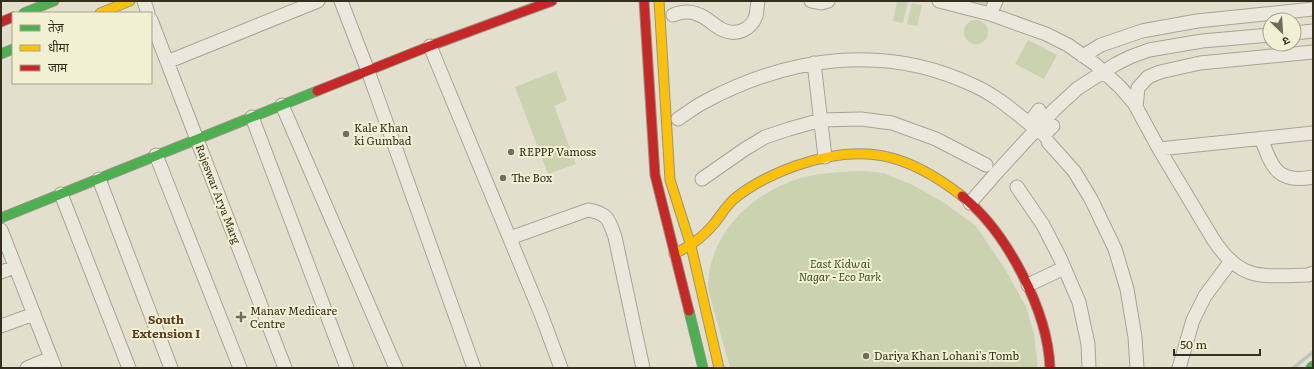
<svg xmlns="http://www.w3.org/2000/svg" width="1314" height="369" font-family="Literata,'Noto Sans Devanagari',serif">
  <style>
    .green { fill: #cad2b0 }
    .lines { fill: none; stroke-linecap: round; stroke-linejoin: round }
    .stream { stroke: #b8c8c1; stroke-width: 3.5 }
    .street-casing { stroke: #a7a496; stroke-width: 15 }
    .fast-casing { stroke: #969385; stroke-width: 11 }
    .slow-casing { stroke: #969385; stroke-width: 11 }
    .jam-casing { stroke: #969385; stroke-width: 11 }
    .street { stroke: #eae8dd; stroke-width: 13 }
    .fast { stroke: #4caf50; stroke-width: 9 }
    .slow { stroke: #ffc107; stroke-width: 9 }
    .jam { stroke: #c62828; stroke-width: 9 }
    .poi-dot { fill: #716c5c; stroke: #f2f0d3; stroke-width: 1.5 }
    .labels { text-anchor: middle; stroke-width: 4; stroke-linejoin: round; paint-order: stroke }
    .poi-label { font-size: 11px; fill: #342e1f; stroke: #f2f0d3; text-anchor: start }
    .street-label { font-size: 11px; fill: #342e1f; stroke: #f2f0d3 }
    .park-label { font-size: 11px; font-style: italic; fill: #3c4f27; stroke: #f2f0d3 }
    .neighbourhood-label { font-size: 12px; font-weight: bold; fill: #5d3c22; stroke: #f2f0d3 }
  </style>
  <rect width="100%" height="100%" fill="#e2e0cc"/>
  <path class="green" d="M897 1 908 2 903 23 893 21Z
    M955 1H991L988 9Z
    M912 3 922 5 917 26 907 24Z
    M964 32a12 12 0 1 1 24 0a12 12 0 1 1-24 0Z
    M1028 40 1057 55 1044 79 1015 64Z
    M556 71 567 100 554 106 576 164 548 174 515 87Z
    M865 171 883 173 913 185 946 204 976 226 1005 269 1026 307 1034 334 1038 368H730L708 289C708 234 751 193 801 178 822 172 843 172 865 171Z"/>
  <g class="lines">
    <path class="stream" d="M1293 368 1313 352"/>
    <g class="street-casing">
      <path id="street" d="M144 1 148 13
        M341 1 368 71 474 368
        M811 1 821 3 828 1
        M939 1 990 14 1046 34 1068 45 1095 64 1120 87 1134 103 1159 149 1213 239C1241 282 1261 276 1308 275L1313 273
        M990 14 996 1
        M673 15C681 12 690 11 697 14 707 17 714 26 723 30 736 36 751 30 756 16 757 11 757 6 758 1
        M151 20 285 368
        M1294 33 1313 31
        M430 46 541 314 561 368
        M1083 56 1101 45 1142 31 1197 21 1313 9
        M167 62 318 1
        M814 63 825 157
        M282 105 396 368
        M1136 107 1138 88 1148 77 1160 72 1200 63 1313 52
        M252 117 347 368
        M678 119C687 113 696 106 706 101 791 56 886 43 975 86 1001 98 1021 118 1044 135L1053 126
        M1029 123 1039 110
        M1261 138C1272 167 1277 184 1313 177
        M1048 142 1074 171 1091 199 1115 249 1127 289 1135 337 1137 368
        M1159 149 1313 133
        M156 155 240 368
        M99 179 171 368
        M702 179 745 149 765 137 789 129 821 120 861 119 892 123 936 139 986 165
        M1017 187 1043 225 1060 258 1079 302 1088 344 1089 368
        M61 194 129 368
        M970 203 998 171 1054 110 1078 88 1116 64 1130 57 1149 50 1202 41 1270 35
        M1 230 55 368
        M510 238 588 210C607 213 609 219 615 237L643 368
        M1 272 15 267
        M1028 285 1064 268
        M1 326 34 314
        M27 368 51 358
        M1179 368 1193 320 1205 296 1231 261"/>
    </g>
    <g class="fast-casing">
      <path id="fast" d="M24 13 54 1
        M1 54 13 49
        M1 218 317 91
        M689 311 703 368
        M1311 368 1313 366"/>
    </g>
    <g class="slow-casing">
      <path id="slow" d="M659 1 670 180 691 246 719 368
        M100 13 130 1
        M674 254C689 247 702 238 713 225 720 217 725 207 734 199 752 184 773 174 795 166 862 142 907 153 962 196"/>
    </g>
    <g class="jam-casing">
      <path id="jam" d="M644 1 655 175 689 311
        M1 22 13 17
        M317 91 430 46 552 1
        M962 196C1007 232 1048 311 1050 368"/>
    </g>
    <use href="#street" class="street"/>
    <use href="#fast" class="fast"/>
    <use href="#slow" class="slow"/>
    <use href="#jam" class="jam"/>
  </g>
  <g class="poi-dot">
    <circle cx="346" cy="134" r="4"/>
    <circle cx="511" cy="152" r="4"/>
    <circle cx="503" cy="178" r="4"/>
    <path d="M239 311h4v4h4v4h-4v4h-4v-4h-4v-4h4z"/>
    <circle cx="866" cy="356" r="4"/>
  </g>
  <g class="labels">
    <g class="poi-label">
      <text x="354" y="132">Kale Khan<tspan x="354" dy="13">ki Gumbad</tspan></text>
      <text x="519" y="156">REPPP Vamoss</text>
      <text x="511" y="182">The Box</text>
      <text x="250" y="315">Manav Medicare<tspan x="250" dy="13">Centre</tspan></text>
      <text x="874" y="360">Dariya Khan Lohani's Tomb</text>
    </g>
    <g class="street-label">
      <text transform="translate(218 194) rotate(69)" y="4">Rajeswar Arya Marg</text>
    </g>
    <g class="park-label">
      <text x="840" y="268">East Kidwai<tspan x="840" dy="13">Nagar - Eco Park</tspan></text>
    </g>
    <g class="neighbourhood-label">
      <text x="166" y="324">South<tspan x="166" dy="14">Extension I</tspan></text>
    </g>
  </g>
  <rect width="1314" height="369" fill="none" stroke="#342e1f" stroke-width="4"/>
  <rect x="12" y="12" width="140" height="72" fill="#f2f0d3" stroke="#a6a28b"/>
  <rect x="20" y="25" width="20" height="6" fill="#4caf50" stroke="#a6a28b"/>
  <text x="48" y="32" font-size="12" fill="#342e1f">तेज़</text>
  <rect x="20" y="45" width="20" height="6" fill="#ffc107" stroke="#a6a28b"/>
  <text x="48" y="52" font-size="12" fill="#342e1f">धीमा</text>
  <rect x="20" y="65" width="20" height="6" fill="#c62828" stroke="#a6a28b"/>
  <text x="48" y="72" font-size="12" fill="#342e1f">जाम</text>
  <g transform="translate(1282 32) rotate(155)"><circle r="19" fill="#f2f0d3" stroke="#a6a28b"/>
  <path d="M0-3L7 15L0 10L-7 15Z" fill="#716c5c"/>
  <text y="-6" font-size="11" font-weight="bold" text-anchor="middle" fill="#342e1f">उ</text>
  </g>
  <path d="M1174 349v6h86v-6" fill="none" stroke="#342e1f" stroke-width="2"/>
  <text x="1180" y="349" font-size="12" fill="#342e1f" stroke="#f2f0d3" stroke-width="3" paint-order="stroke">50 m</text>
</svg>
